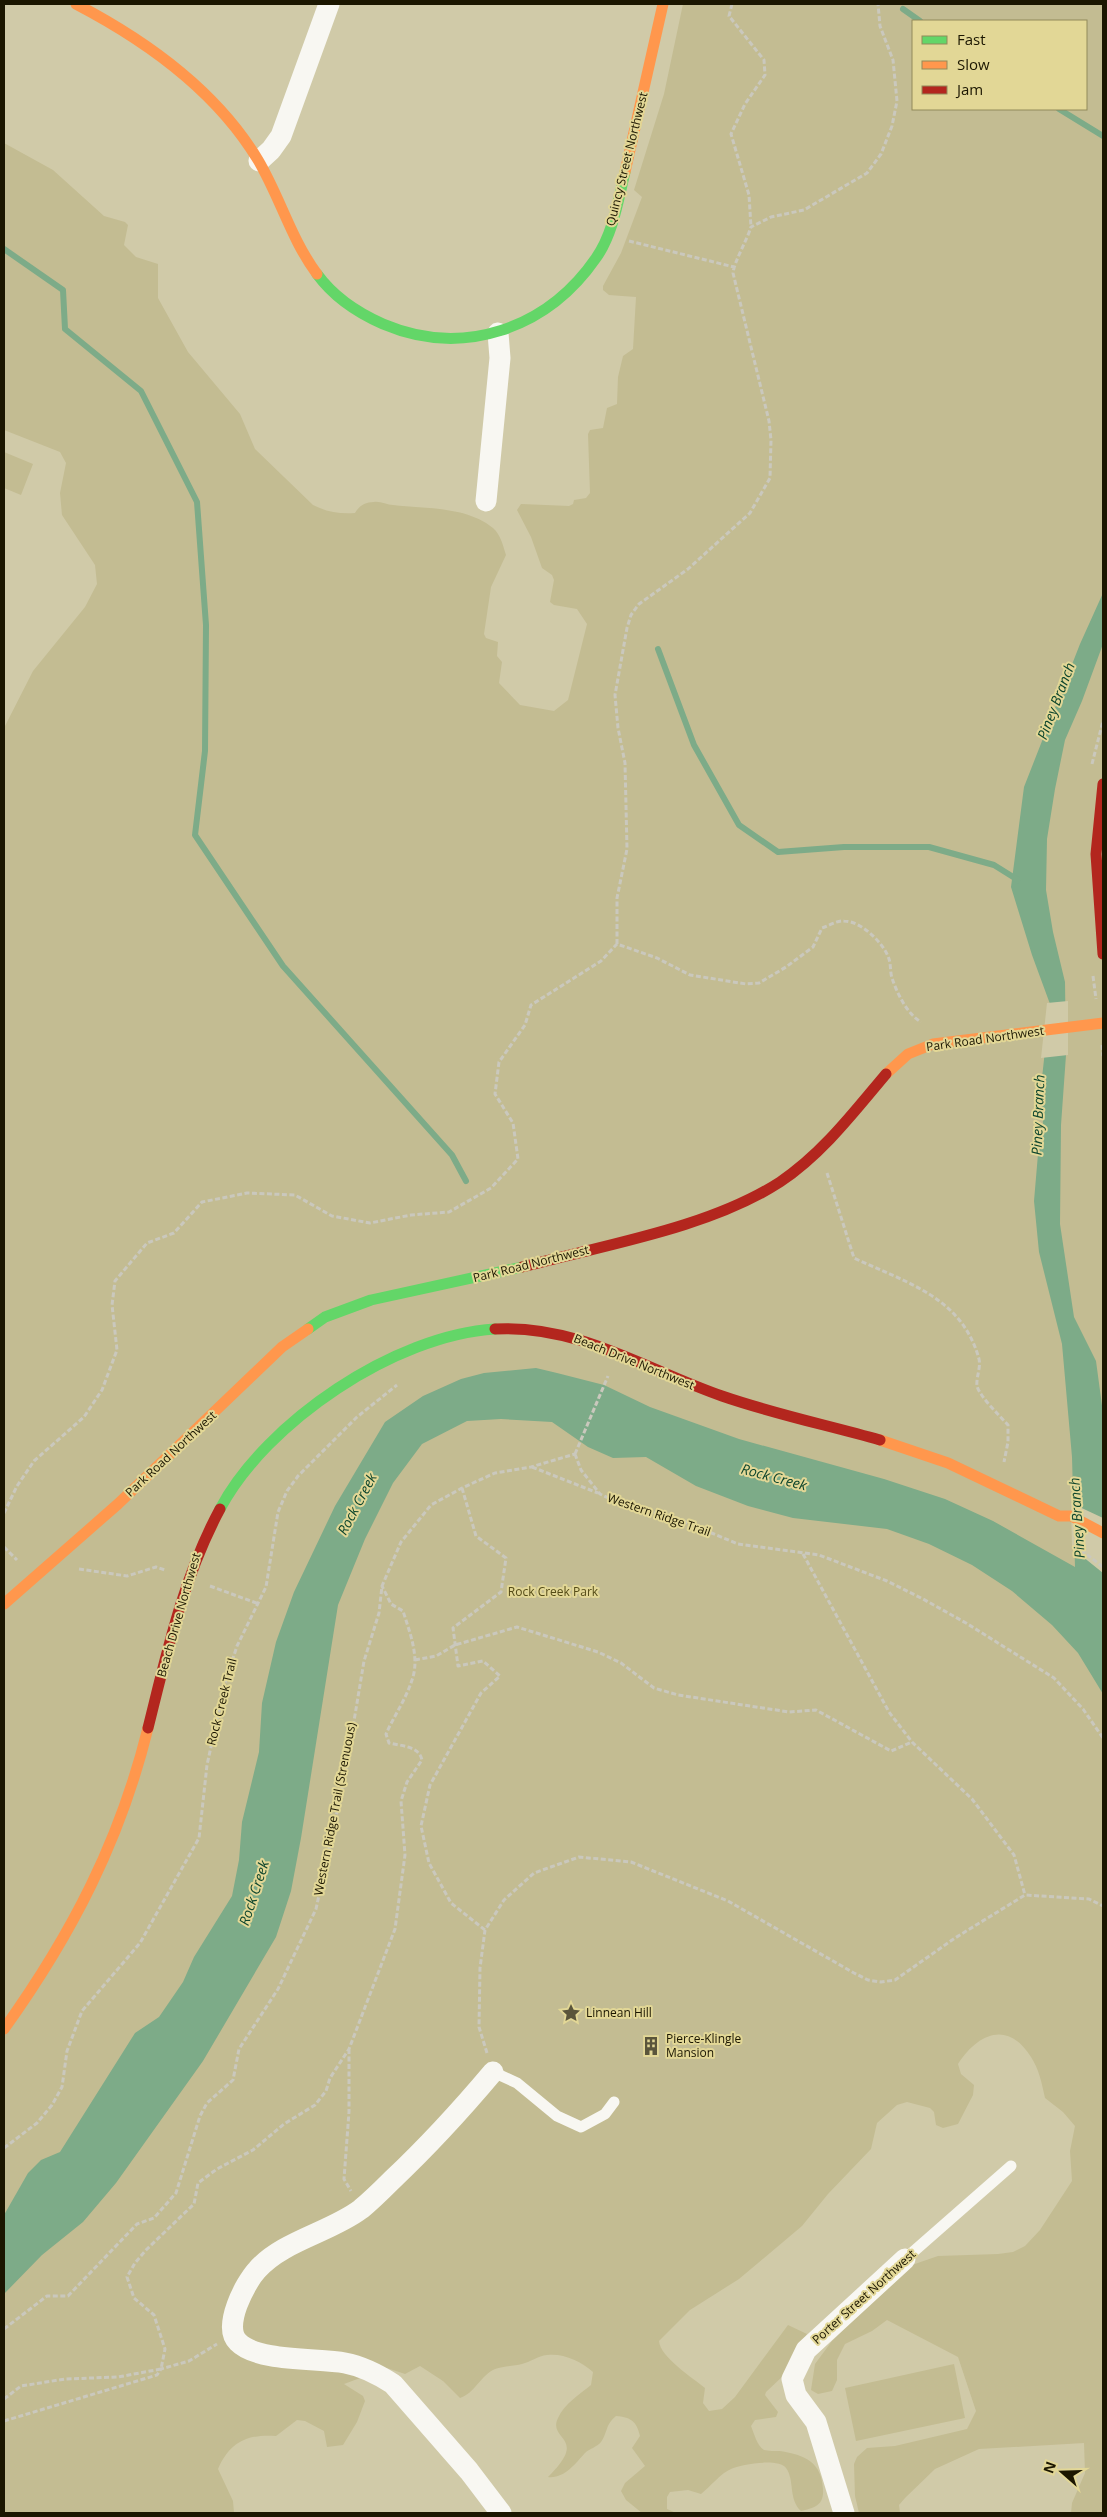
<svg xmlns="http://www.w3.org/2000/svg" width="1107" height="2517" font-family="'Open Sans',sans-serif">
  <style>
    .green { fill: #c3bc92; fill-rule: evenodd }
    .water { fill: #7dab88 }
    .pier { fill: #d0caa8 }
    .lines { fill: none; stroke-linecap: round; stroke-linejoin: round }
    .stream { stroke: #7dab88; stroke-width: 6 }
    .path { stroke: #cac8bd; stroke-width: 3; stroke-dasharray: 5 2.5; stroke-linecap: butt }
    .lane { stroke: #f8f7f2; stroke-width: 11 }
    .street { stroke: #f8f7f2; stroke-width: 21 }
    .fast { stroke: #63d668; stroke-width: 11 }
    .slow { stroke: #ff974d; stroke-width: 11 }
    .jam { stroke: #b3261e; stroke-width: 11 }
    .labels { text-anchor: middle; stroke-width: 4; stroke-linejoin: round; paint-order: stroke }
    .street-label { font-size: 12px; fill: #1b1600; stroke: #e2d796 }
    .park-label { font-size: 12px; fill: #544b17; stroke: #e2d796 }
    .poi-label { font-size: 12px; fill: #1b1600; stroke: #e2d796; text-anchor: start }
    .water-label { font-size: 14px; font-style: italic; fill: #0e462d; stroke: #e2d796 }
  </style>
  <rect width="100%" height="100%" fill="#d0caa8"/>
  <path class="green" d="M683 4H1103V2513H1071L1072 2503 1085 2473 1084 2443 979 2449 935 2469 905 2498 899 2505 900 2513H859L855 2496 854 2464 857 2457 867 2448 895 2446 967 2429 976 2411 958 2357 887 2320 872 2331 845 2344 837 2360V2380L832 2391 818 2394 811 2390 815 2364 832 2341 909 2266 938 2256 998 2254 1013 2252 1025 2246 1040 2230 1072 2181 1070 2151 1075 2126 1063 2112 1045 2098C1042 2084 1039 2069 1031 2057 1008 2020 978 2033 958 2064L961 2074 974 2085 973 2095 958 2124 943 2128 936 2125 934 2112 930 2108 907 2102 897 2105 877 2123 871 2149 828 2194 802 2226 739 2279 690 2310 659 2341C660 2357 693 2378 705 2388L703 2403 709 2411 722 2409 735 2397 788 2325 807 2334 797 2348 784 2375 766 2392 765 2395 778 2412 776 2417 755 2420 751 2426C754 2433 757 2446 764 2450 768 2451 775 2451 780 2451 805 2455 822 2462 823 2490 824 2506 813 2508 801 2511 788 2499 795 2480 786 2468 779 2458 741 2464 731 2469 721 2473 710 2487 701 2494L688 2490 670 2492 667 2497V2509L676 2513H642L626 2500 621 2491 625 2483 645 2466 632 2448 640 2436C637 2421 630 2417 616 2416 605 2425 608 2432 601 2442 597 2447 589 2449 585 2453 575 2464 564 2479 548 2477 590 2436 547 2441 558 2418 564 2404 580 2394 591 2385L593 2372C581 2361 563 2353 547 2355 538 2356 530 2362 522 2364 514 2366 503 2366 495 2369 481 2375 474 2394 460 2398L443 2381 420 2366 405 2374 387 2368 344 2384 363 2396 365 2401 357 2422 343 2445 327 2447 324 2431 305 2421 297 2420 276 2436C247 2434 230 2442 218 2469L233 2501 234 2513H4V728L33 671 85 607 97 584 95 565 62 515 60 493 66 463 60 452 4 430V143L53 170 104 216 125 222 128 225 124 245 136 257 158 264V298L188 352 240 414 255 449 313 505C327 512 339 514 355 513 359 506 365 502 374 502 380 501 387 505 393 505 425 509 466 506 493 528 501 535 503 546 506 555L491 587 484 634 486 638 498 642 497 656 502 662 499 683 520 705 554 711 568 700 587 624 577 609 554 605 550 602 554 580 552 575 542 568 531 537 517 510 521 504 569 506 573 504 574 500 586 498 590 493 588 434 590 430 603 428 607 408 617 404 618 377 623 356 633 349 636 297 609 295 603 290V286L621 253 642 197 634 190 664 94ZM913 21H1086V109H913Z
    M4 452 33 464 21 495 4 488Z
    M954 2364 965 2418 856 2441 845 2388Z"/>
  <path class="water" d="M1103 593V644L1082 701 1065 740 1055 789 1047 839 1046 890 1053 932 1065 982 1066 1055 1061 1125 1060 1224 1074 1317 1096 1361 1103 1413V1694L1078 1653 1052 1625 1012 1591 972 1565 929 1544 887 1529 793 1518 748 1506 696 1486 646 1457 613 1458 588 1447 552 1422 501 1419 467 1421 422 1444 393 1483 365 1539 338 1605 301 1838 291 1891 276 1937 203 2061 116 2183 83 2222 42 2255 4 2294V2215L28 2173 41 2160 60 2152 135 2033 159 2017 183 1982 194 1957 232 1896 239 1860 242 1822 259 1752 262 1703 276 1642 294 1592 335 1506 385 1422 423 1396 461 1379 484 1373 536 1368 557 1373 604 1385 650 1407 739 1439 884 1479 945 1499 993 1521 1075 1567 1072 1457 1062 1344 1039 1252 1034 1201 1038 1154 1043 1130 1042 1078 1050 1004 1032 955 1011 887 1024 787 1080 644Z"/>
  <path class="pier" d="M1068 1001V1055L1041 1058 1047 1003Z
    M1071 1503 1103 1518V1573L1072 1548Z"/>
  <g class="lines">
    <path class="stream" d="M903 9 920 21
      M1059 109 1103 136
      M4 249 63 290 65 329 141 391 197 502 206 625 205 751 195 835 283 966 452 1155 466 1181
      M658 649 694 745 739 825 778 852 844 847H929L994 865 1018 880"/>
    <path class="path" d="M732 4 729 16 764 60 765 75 745 104 731 134 749 195 751 227
      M629 241 734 267
      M1092 764 1103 721
      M617 944V898L627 849 625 763 618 728 615 695 627 628 631 615 639 604 688 569 750 513 770 478 771 440 769 421 733 273C734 262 747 240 751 227L771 217 804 210 867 173 881 154 892 126 897 101 893 60 880 26 878 4
      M1093 976 1096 999
      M1102 1045 1103 1056
      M827 1173 854 1258C907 1283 962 1297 979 1359 981 1368 976 1377 977 1386 980 1397 1000 1416 1008 1425V1442L1004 1462
      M575 1454 581 1470 600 1494 621 1504 678 1519 738 1544 819 1555 887 1581 923 1599 966 1623 1054 1678 1083 1709 1103 1738
      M575 1454 608 1376
      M532 1467 598 1493
      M462 1488 476 1536 506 1558 501 1592 453 1628 458 1666 483 1661 500 1676 481 1693 430 1785 421 1826 429 1863 451 1903 485 1930
      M4 1513 17 1486 34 1461 84 1417 102 1390 117 1350 112 1305 115 1281 147 1243 174 1233 202 1202 247 1193 295 1195 332 1216 370 1223 411 1215 449 1212 491 1188 518 1159 513 1123 495 1094 499 1062 525 1025 531 1005 601 961 617 944 657 958 690 975 746 984 759 983 786 967 813 947 822 928C828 926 838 920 844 921 861 921 884 943 889 959 891 965 890 972 892 978 897 993 907 1014 921 1022
      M4 1547 17 1560
      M1081 1550 1103 1567
      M803 1554 889 1712 912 1742 972 1799 1014 1855 1025 1895
      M79 1569 127 1576 156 1567 165 1570
      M210 1586 259 1604
      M415 1660 436 1656 455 1645 517 1627 598 1652 621 1663 654 1688 678 1695 789 1712 816 1710 891 1751 912 1742
      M349 2049V2112L344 2179 351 2191
      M487 2053 479 2027 480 1968 485 1930 504 1900 534 1873 579 1857 631 1862 728 1901 854 1973 868 1980 881 1982 895 1980 955 1938 1025 1895 1089 1899 1103 1906
      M4 2148 37 2123 52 2105 62 2087 67 2051 82 2011 140 1943 199 1838 207 1765 225 1683 237 1646 266 1587 278 1512 287 1491 298 1476 357 1417 397 1385
      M4 2329 47 2296H68L137 2224 154 2218 176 2193 200 2116 207 2103 233 2080 239 2049 278 1989 316 1909 345 1775 364 1661 379 1613 382 1586 401 1542 431 1505 462 1488 495 1473 531 1467 575 1454
      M4 2399 21 2386 65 2379 118 2377 161 2369 165 2349 154 2315 134 2298 127 2277 135 2263 146 2250 194 2204 198 2183 217 2169 253 2150 284 2124 315 2105 326 2091 330 2078 349 2049 395 1929 405 1855 401 1801 407 1782 422 1760C419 1746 402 1746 389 1743L386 1734C394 1716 406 1699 412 1680 420 1658 410 1633 403 1611L391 1604 382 1586
      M4 2421 157 2375 161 2369 189 2361 217 2344"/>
    <path class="lane" d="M493 2072 517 2083 557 2116 581 2127 605 2114 614 2102
      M905 2259 1011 2166"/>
    <path class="street" d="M259 161 271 150 281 136 329 4
      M486 501 500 358 498 333
      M493 2072C461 2110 428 2146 392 2180 382 2190 372 2200 361 2209 331 2232 282 2241 257 2270 245 2283 222 2327 238 2342 257 2362 318 2358 345 2363 361 2366 379 2375 393 2384L469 2471 501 2513
      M844 2513 816 2422 796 2395 792 2379 806 2350 905 2259"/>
    <path class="fast" d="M317 274C333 296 358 313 383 324 463 358 547 329 596 258 613 234 618 201 625 172
      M308 1329 325 1317 371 1300 522 1267
      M220 1509C266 1422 395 1335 495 1329"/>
    <path class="slow" d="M76 4C147 41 216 90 258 160 280 197 291 239 317 274
      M625 172 663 4
      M886 1074 908 1054 933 1044 1103 1023
      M880 1440 948 1463 1059 1516H1071L1103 1533
      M4 1604 118 1504 282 1347 308 1329
      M4 2029C72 1934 120 1841 148 1728"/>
    <path class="jam" d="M1103 784 1096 854 1103 954
      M522 1267C604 1245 709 1228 780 1182 822 1154 854 1112 886 1074
      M495 1329C577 1324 647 1370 722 1396 774 1414 827 1425 880 1440
      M148 1728C167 1652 183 1578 220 1509"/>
  </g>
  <defs>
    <g id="sight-bare" transform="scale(1.5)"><path d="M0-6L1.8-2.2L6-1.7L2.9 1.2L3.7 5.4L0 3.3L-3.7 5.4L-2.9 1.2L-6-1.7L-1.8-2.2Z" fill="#5a553b" stroke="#e2d796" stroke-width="2.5" paint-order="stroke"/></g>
    <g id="building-bare" transform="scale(1.5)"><path d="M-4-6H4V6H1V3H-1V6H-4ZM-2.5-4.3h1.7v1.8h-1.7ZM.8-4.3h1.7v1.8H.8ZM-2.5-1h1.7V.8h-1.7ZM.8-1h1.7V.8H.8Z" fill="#5a553b" stroke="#e2d796" stroke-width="2.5" paint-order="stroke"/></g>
  </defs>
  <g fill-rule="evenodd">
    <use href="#sight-bare" x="571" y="2013"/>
    <use href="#building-bare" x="651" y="2046"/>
  </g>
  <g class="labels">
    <g class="street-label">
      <text transform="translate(627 159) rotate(-76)" y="4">Quincy Street Northwest</text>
      <text transform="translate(985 1039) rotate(-8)" y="4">Park Road Northwest</text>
      <text transform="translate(531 1264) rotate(-14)" y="4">Park Road Northwest</text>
      <text transform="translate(634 1362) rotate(22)" y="4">Beach Drive Northwest</text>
      <text transform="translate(171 1454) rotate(-43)" y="4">Park Road Northwest</text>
      <text transform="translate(659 1515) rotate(19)" y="4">Western Ridge Trail</text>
      <text transform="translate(179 1615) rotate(-74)" y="4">Beach Drive Northwest</text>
      <text transform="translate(222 1702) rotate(-76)" y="4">Rock Creek Trail</text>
      <text transform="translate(335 1809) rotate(-79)" y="4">Western Ridge Trail (Strenuous)</text>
      <text transform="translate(864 2297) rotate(-42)" y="4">Porter Street Northwest</text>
    </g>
    <g class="park-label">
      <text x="553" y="1596">Rock Creek Park</text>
    </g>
    <g class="poi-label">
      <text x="586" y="2017">Linnean Hill</text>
      <text x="666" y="2043">Pierce-Klingle<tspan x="666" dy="14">Mansion</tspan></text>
    </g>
    <g class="water-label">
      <text transform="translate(1056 701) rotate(-69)" y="5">Piney Branch</text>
      <text transform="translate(1038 1115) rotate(-88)" y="5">Piney Branch</text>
      <text transform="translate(774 1477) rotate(15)" y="5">Rock Creek</text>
      <text transform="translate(357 1504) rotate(-62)" y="5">Rock Creek</text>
      <text transform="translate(1077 1518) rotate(-94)" y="5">Piney Branch</text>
      <text transform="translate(254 1893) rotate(-72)" y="5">Rock Creek</text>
    </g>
  </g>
  <rect width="1107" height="2517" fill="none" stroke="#1b1600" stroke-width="10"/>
  <rect x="912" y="20" width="175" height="90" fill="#e2d796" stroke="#928a5a"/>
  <rect x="922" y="36" width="25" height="8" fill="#63d668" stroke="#928a5a"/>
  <text x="957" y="45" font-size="15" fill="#1b1600">Fast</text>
  <rect x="922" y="61" width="25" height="8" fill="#ff974d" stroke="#928a5a"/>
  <text x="957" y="70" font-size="15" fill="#1b1600">Slow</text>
  <rect x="922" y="86" width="25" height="8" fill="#b3261e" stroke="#928a5a"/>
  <text x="957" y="95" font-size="15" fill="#1b1600">Jam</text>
  <g transform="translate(1062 2472) rotate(290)" stroke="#e2d796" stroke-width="4" paint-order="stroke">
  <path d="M0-4L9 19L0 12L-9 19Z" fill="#1b1600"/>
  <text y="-8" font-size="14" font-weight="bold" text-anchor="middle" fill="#1b1600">N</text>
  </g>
</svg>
